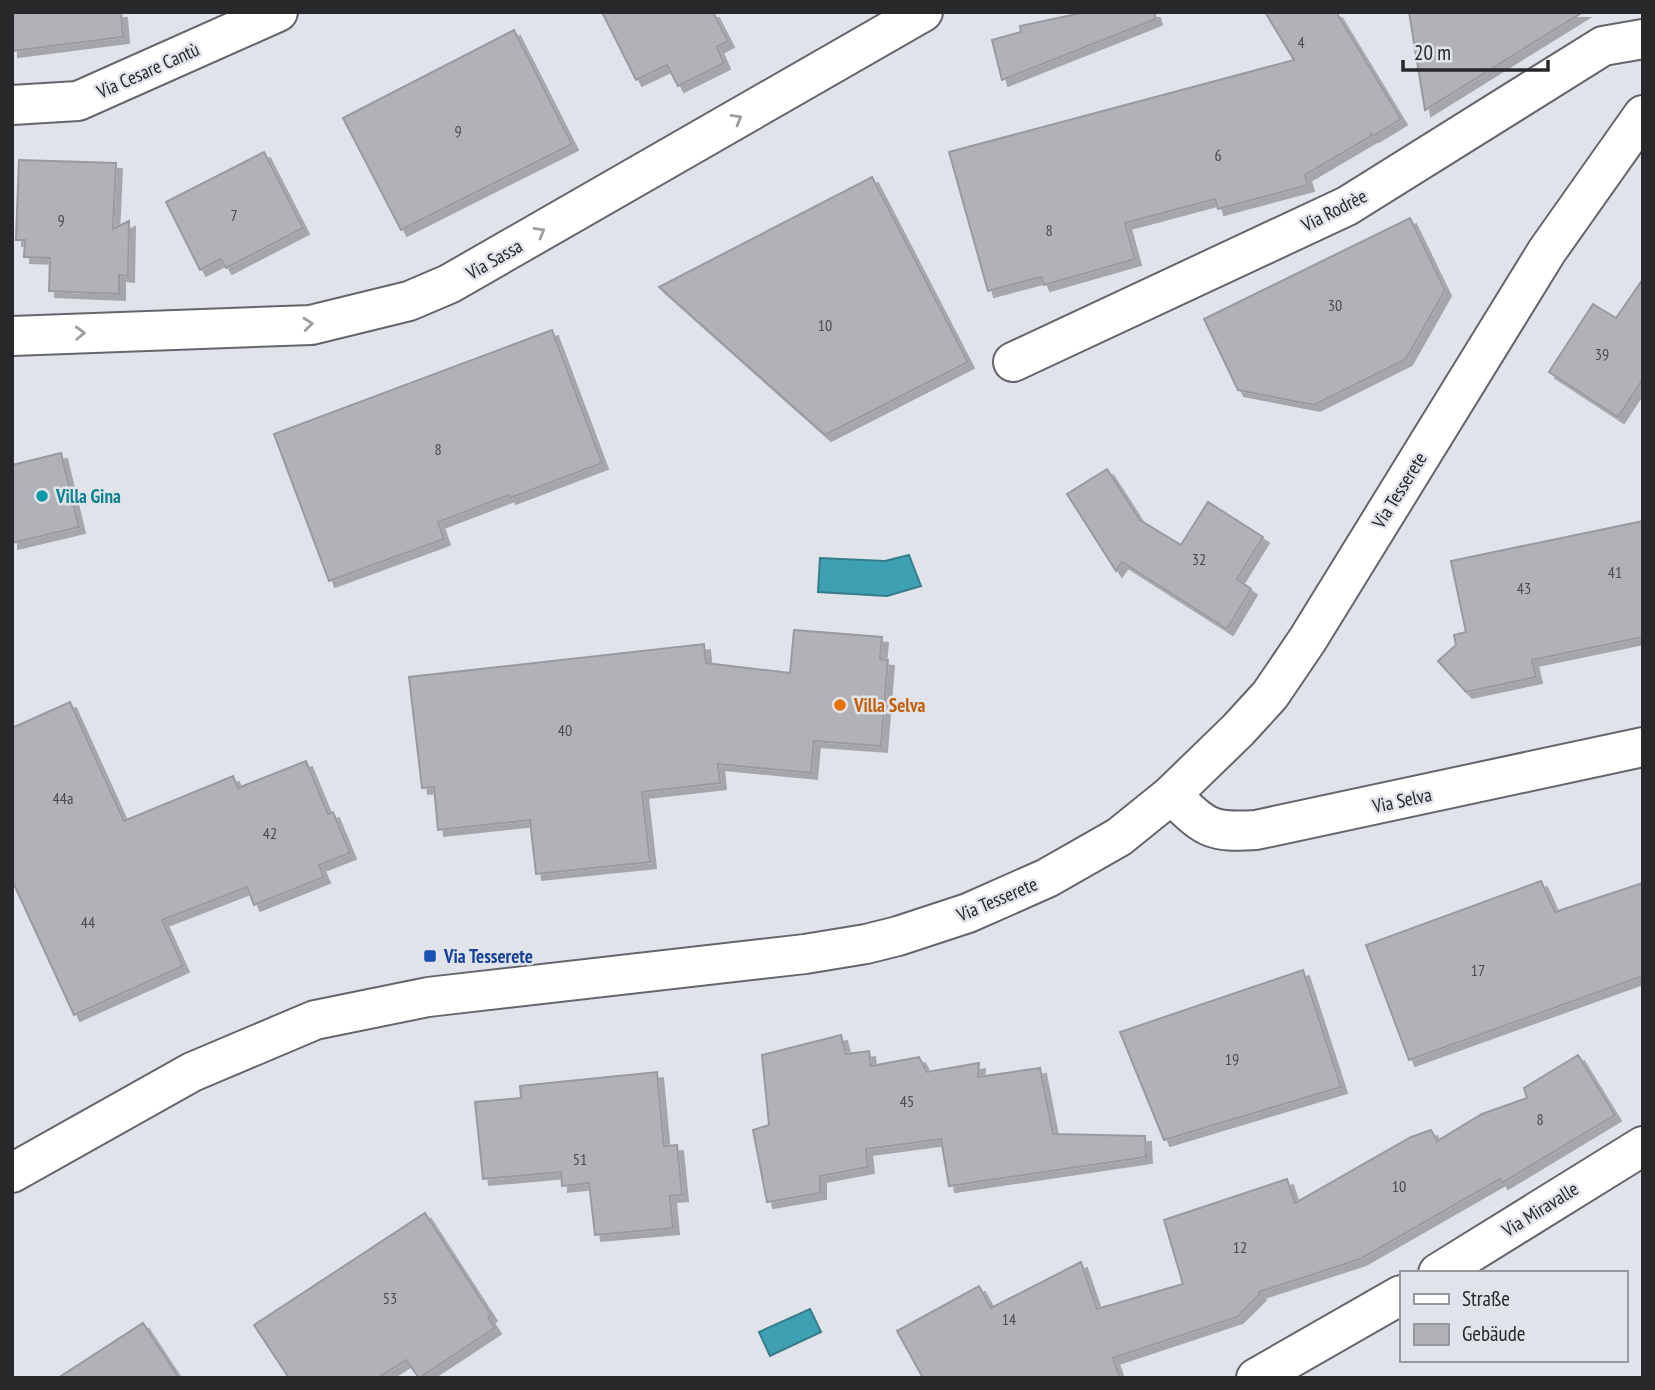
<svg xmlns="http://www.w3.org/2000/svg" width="1655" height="1390" font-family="'PT Sans Narrow',sans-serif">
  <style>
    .water { fill: #3da0b3; stroke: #367c8a; stroke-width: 2 }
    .building { fill: #b0b2b8; stroke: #999aa1; stroke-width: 2; filter: url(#shadow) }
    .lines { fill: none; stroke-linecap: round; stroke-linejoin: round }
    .minor-casing { stroke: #65666c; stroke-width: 42 }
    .tertiary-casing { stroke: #65666c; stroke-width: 42 }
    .secondary-casing { stroke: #65666c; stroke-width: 42 }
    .minor { stroke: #fff; stroke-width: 38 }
    .tertiary { stroke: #fff; stroke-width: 38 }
    .secondary { stroke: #fff; stroke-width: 38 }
    .oneway { stroke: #9e9e9f }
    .culture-dot { fill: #0f9aa8; stroke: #e1e3ea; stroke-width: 2.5 }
    .food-dot { fill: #e8710a; stroke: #e1e3ea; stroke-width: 2.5 }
    .transit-dot { fill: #1a4fb4; stroke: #e1e3ea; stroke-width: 2.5 }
    .labels { text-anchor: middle; stroke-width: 5; stroke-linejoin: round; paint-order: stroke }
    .number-label { font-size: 16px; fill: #494a4e }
    .street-label { font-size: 19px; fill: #27282a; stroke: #e1e3ea }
    .culture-label { font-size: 19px; font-weight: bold; fill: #0d838f; stroke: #e1e3ea; text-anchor: start }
    .food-label { font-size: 19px; font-weight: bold; fill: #c56008; stroke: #e1e3ea; text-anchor: start }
    .transit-label { font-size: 19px; font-weight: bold; fill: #164399; stroke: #e1e3ea; text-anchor: start }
  </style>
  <defs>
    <filter id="shadow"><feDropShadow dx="6" dy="6" stdDeviation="0" flood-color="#0004"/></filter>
  </defs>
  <rect width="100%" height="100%" fill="#e1e3ea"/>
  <path class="water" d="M909 555 921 586 887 596 818 592 820 558 885 561Z
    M810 1309 821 1332 770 1356 759 1332Z"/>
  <path class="building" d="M12 12H121L123 37 12 51Z
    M602 12H713L728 41 717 47 724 63 678 86 667 65 636 80Z
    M1086 12H1154L1156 19 1002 80 992 40 1021 32 1020 26Z
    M1265 12H1336L1401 119 1373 136 1370 133 1371 136 1305 175 1308 185 1218 209 1215 199 1125 223 1135 259 1044 285 1041 277 988 291 949 152 1294 60Z
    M1409 12H1583L1425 110Z
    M514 30 572 144 401 230 343 118Z
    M264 152 303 228 226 268 221 259 200 270 166 202Z
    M19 160 116 163 113 229 129 221 128 276 119 275V294L49 291 50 258 24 257 25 240H16Z
    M872 177 968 362 825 435 659 287Z
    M1410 218 1445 290 1406 359 1314 405 1238 390 1204 319Z
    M1643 279V379L1618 417 1549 372 1593 304 1616 318Z
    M552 330 602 463 510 498 509 495 438 522 444 539 329 581 274 434Z
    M61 453 79 527 12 543V465Z
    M1107 469 1140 520 1181 545 1208 502 1263 537 1237 579 1251 589 1227 629 1122 562 1116 571 1067 494Z
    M1643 521V637L1532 660 1536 677 1466 692 1438 661 1456 645 1454 635 1466 632 1451 561Z
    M794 630 882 637 880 659 888 660 881 746 814 741 811 773 718 764 720 783 642 792 650 862 536 874 530 820 438 830 434 787 422 788 409 677 704 644 706 663 790 673Z
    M70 702 124 821 233 776 238 788 306 761 328 814 333 812 350 853 319 865 324 877 254 905 247 887 162 920 183 966 74 1015 12 880V728Z
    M1541 881 1555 912 1643 883V976L1409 1060 1366 945Z
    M1303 970 1341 1087 1164 1140 1120 1032Z
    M841 1035 846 1054 869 1051 871 1066 919 1057 927 1072 979 1063 978 1077 1040 1068 1053 1134 1145 1136 1146 1157 949 1186 941 1139 866 1149 868 1167 820 1176V1193L767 1202 753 1130 769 1125 762 1055Z
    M1578 1055 1615 1115 1502 1183 1500 1179 1360 1259 1259 1292 1260 1294 1237 1317 1113 1358 1120 1378H923L897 1331 979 1286 991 1308 1081 1262 1097 1309 1183 1284 1164 1220 1287 1179 1295 1203 1411 1137 1431 1130 1437 1141 1482 1114 1527 1098 1524 1088Z
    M657 1072 664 1146 677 1145 682 1195 670 1196 673 1228 595 1235 589 1183 562 1186 561 1172 483 1179 475 1102 521 1098 520 1086Z
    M425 1213 491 1315 488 1317 495 1328 419 1378 406 1360 378 1378H289L254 1325Z
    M143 1323 179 1378H58Z"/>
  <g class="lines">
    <g class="minor-casing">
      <path id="minor" d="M12 105 78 101 278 12
        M12 336 311 325 409 301 449 284 923 12
        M1013 362 1347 206 1603 46 1643 39
        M1438 1273 1643 1146
        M1256 1378 1401 1295"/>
    </g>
    <g class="tertiary-casing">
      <path id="tertiary" d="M1171 795C1206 827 1207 833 1256 830L1643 747"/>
    </g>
    <g class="secondary-casing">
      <path id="secondary" d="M12 1173 192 1072 315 1020 428 997 805 954 866 944 898 936 968 913 1047 878 1119 837 1171 795 1238 730 1270 695 1308 639 1547 251 1643 115"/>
    </g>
    <use href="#minor" class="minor"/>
    <use href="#tertiary" class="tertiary"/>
    <use href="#secondary" class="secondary"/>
  </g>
  <defs><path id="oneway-chevron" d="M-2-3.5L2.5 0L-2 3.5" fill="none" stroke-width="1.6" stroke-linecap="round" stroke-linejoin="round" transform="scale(1.75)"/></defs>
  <g class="oneway">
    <use href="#oneway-chevron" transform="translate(737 119) rotate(-30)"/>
    <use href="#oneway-chevron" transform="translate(540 232) rotate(-30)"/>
    <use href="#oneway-chevron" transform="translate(308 324) rotate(-6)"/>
    <use href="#oneway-chevron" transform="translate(80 333) rotate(-2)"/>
  </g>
  <circle class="culture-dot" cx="42" cy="496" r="7"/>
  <circle class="food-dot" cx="840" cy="705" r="7"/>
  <rect class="transit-dot" x="423" y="949" width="14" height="14" rx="3.5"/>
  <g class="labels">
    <g class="number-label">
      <text x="1301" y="48">4</text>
      <text x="458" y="137">9</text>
      <text x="1218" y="161">6</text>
      <text x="234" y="221">7</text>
      <text x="61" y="226">9</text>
      <text x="1049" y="236">8</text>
      <text x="1335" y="311">30</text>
      <text x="825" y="331">10</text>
      <text x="1602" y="360">39</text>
      <text x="438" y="455">8</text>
      <text x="1199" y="565">32</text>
      <text x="1615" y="578">41</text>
      <text x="1524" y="594">43</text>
      <text x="565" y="736">40</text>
      <text x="63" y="804">44a</text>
      <text x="270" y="839">42</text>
      <text x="88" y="928">44</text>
      <text x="1478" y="976">17</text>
      <text x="1232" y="1065">19</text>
      <text x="907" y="1107">45</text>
      <text x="1540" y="1125">8</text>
      <text x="580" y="1165">51</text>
      <text x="1399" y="1192">10</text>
      <text x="1240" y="1253">12</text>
      <text x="390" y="1304">53</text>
      <text x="1009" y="1325">14</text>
    </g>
    <g class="street-label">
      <text transform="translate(148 70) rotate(-24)" y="7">Via Cesare Cantù</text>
      <text transform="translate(1334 210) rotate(-27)" y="7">Via Rodrèe</text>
      <text transform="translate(494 259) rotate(-30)" y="7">Via Sassa</text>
      <text transform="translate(1399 490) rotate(-58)" y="7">Via Tesserete</text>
      <text transform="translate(1402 800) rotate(-12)" y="7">Via Selva</text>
      <text transform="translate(997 899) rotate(-23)" y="7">Via Tesserete</text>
      <text transform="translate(1540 1209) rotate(-32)" y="7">Via Miravalle</text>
    </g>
    <g class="culture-label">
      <text x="56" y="503">Villa Gina</text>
    </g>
    <g class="food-label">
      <text x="854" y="712">Villa Selva</text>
    </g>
    <g class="transit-label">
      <text x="444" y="963">Via Tesserete</text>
    </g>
  </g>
  <rect width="1655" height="1390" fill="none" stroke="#27282a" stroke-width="28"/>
  <rect x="1400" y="1271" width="228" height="91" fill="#e1e3ea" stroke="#97989d" stroke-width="2"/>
  <rect x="1414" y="1294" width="35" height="10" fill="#ffffff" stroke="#97989d" stroke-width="2"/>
  <text x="1462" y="1306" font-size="21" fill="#27282a">Straße</text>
  <rect x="1414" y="1324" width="35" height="21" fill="#b0b2b8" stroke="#97989d" stroke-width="2"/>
  <text x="1462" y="1341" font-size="21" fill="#27282a">Gebäude</text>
  <path d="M1403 60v10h145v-10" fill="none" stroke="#27282a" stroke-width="3.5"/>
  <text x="1414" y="60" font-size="21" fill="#27282a" stroke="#e1e3ea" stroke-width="5" paint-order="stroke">20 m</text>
</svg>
